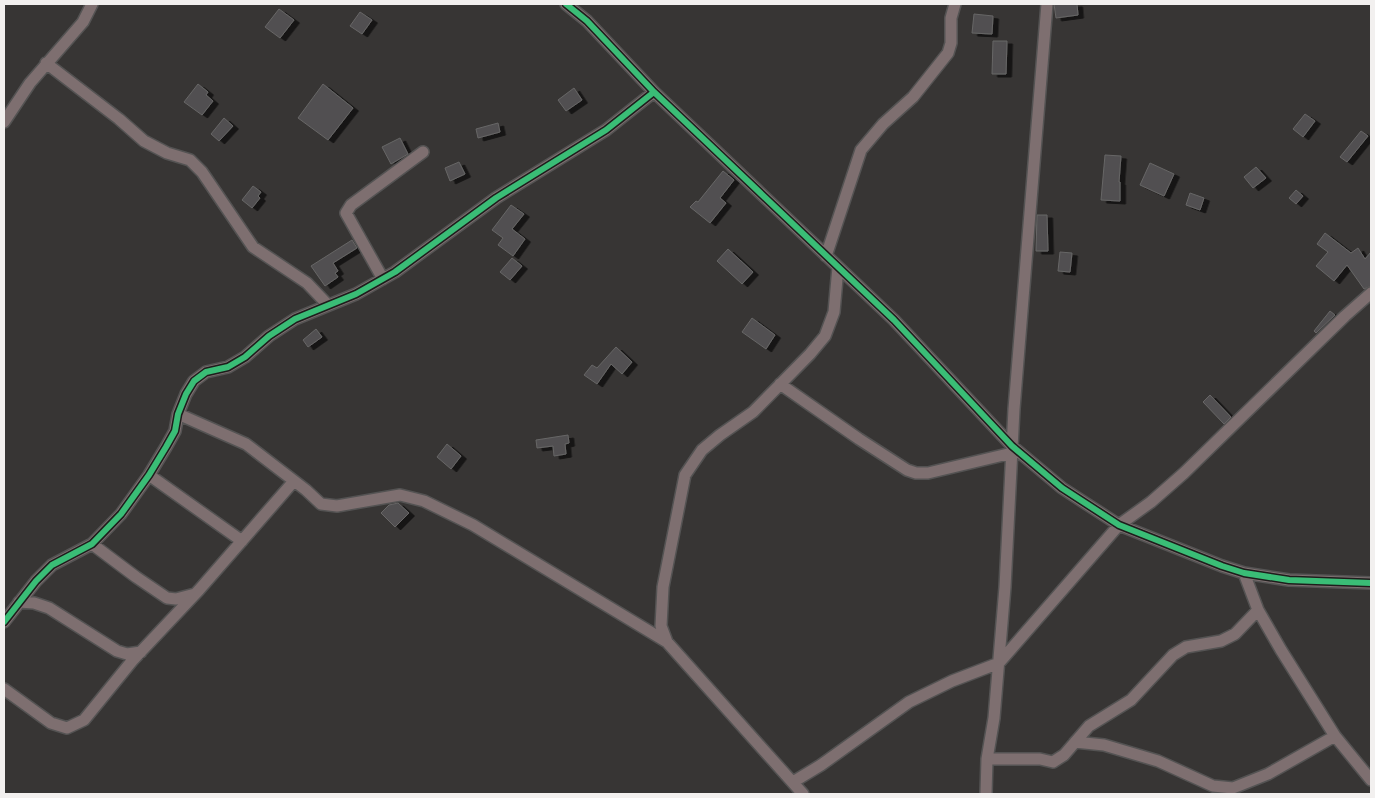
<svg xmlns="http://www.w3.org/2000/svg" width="1375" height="798" font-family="Mulish,sans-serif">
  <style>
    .building { fill: #515051; stroke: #676666; filter: url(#shadow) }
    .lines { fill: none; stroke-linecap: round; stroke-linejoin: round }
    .street-casing { stroke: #545353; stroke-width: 14 }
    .street { stroke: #7e6f70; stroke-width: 11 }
    .cycleway-casing { stroke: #1e1d1c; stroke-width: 9 }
    .cycleway { stroke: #3abd76; stroke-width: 6 }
  </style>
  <defs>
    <filter id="shadow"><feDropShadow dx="5.5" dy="3" stdDeviation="0" flood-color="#0009"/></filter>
  </defs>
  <rect width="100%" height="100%" fill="#373534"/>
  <path class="building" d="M1054 4H1077L1078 15 1056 18Z
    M279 9 294 20 280 38 265 27Z
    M360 12 372 20 362 34 350 26Z
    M974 14 993 16 992 34 972 33Z
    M993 41H1007L1006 74H992Z
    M198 84 208 92 206 95 213 101 202 115 184 102Z
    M323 84 353 108 328 140 298 118Z
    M574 88 582 100 566 111 558 100Z
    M1305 114 1315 121 1303 137 1293 129Z
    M224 118 233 126 219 141 211 134Z
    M498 123 500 132 478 138 476 129Z
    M1361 131 1368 136 1347 162 1340 157Z
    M400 138 408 154 391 164 382 147Z
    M1105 155 1121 156 1119 182H1120V201L1101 200Z
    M459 162 465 174 450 181 445 168Z
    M1150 163 1174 174 1164 196 1140 185Z
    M1256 167 1266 178 1253 188 1244 177Z
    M723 171 734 180 720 198 726 203 710 223 690 207 696 201 698 202Z
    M253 186 261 192 258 196 260 198 252 208 242 200Z
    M1296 190 1303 196 1296 204 1289 198Z
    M1190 193 1204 198 1200 210 1186 205Z
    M511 205 524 214 512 229 525 239 513 256 498 245 503 238 492 230Z
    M1037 215H1047L1048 251H1036Z
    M1325 233 1351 253 1358 248 1365 259 1371 252V286L1364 289 1347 265 1334 281 1316 266 1328 252 1317 244Z
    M352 240 357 248 333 263 338 271 335 273 338 277 325 286 311 266Z
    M728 249 753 272 742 284 717 261Z
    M1060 252 1072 253 1070 272 1058 271Z
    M512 258 522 266 510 280 500 272Z
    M1330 311 1335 315 1316 333 1314 331Z
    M752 318 775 335 766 349 742 332Z
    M316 329 322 337 308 347 303 340Z
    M616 347 632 362 622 374 611 364 597 384 584 375 592 365 597 368Z
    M1210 395 1231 417 1224 424 1203 402Z
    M568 435 569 443 565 444 566 454 554 456 553 446 537 448 536 440Z
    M447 444 461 456 451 469 437 457Z
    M398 503 409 513 395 527 381 513 389 505Z"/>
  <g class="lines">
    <g class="street-casing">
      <path id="street" d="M566 4 587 21 654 92 894 320 1012 446 1062 488 1119 525 1222 566 1244 573 1289 580 1371 583
        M46 63 119 119 144 141 167 153 190 160 202 172 253 247 307 283 328 305
        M4 122 30 83 83 22 92 4
        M826 256 861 150 883 124 913 97 948 53 951 43V18L955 4
        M383 279 346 213 351 205 423 152
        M780 384 859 439 907 470 916 473H928L1012 453
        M178 414 246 444 306 490 321 504 337 506 400 495 424 501 473 525 667 642 803 794
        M149 475 242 541
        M92 544 136 577 167 598 176 599 195 594
        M1244 573 1258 610 1281 650 1335 736 1371 780
        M19 602 34 603 49 608 117 651 127 654 141 652
        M4 622 36 581 52 565 92 544 121 514 149 475 166 447 175 431 178 414 186 394 194 381 206 372 228 367 245 357 269 336 295 319 356 294 395 272 496 198 606 130 654 92
        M667 642 661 626 663 587 685 475 702 450 720 435 753 412 810 354 825 336 834 312 838 267
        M4 689 51 723 67 728 84 720 132 661 199 590 294 481
        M1075 742 1104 745 1158 761 1213 786 1233 788 1268 774 1335 736
        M987 759H1040L1053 762 1064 755 1089 726 1131 700 1173 655 1186 647 1221 641 1235 634 1258 610
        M793 782 821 765 909 702 952 681 999 663 1119 525 1151 502 1184 473 1345 316 1371 293
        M986 794 987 759 994 718 1005 587 1014 409 1047 4"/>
    </g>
    <use href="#street" class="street"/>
    <g class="cycleway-casing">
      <path id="cycleway" d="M566 4 587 21 654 92 894 320 1012 446 1062 488 1119 525 1222 566 1244 573 1289 580 1371 583
        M4 622 36 581 52 565 92 544 121 514 149 475 166 447 175 431 178 414 186 394 194 381 206 372 228 367 245 357 269 336 295 319 356 294 395 272 496 198 606 130 654 92"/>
    </g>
    <use href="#cycleway" class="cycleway"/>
  </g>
  <rect width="1375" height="798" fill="none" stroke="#f2f0ef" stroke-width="10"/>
</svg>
